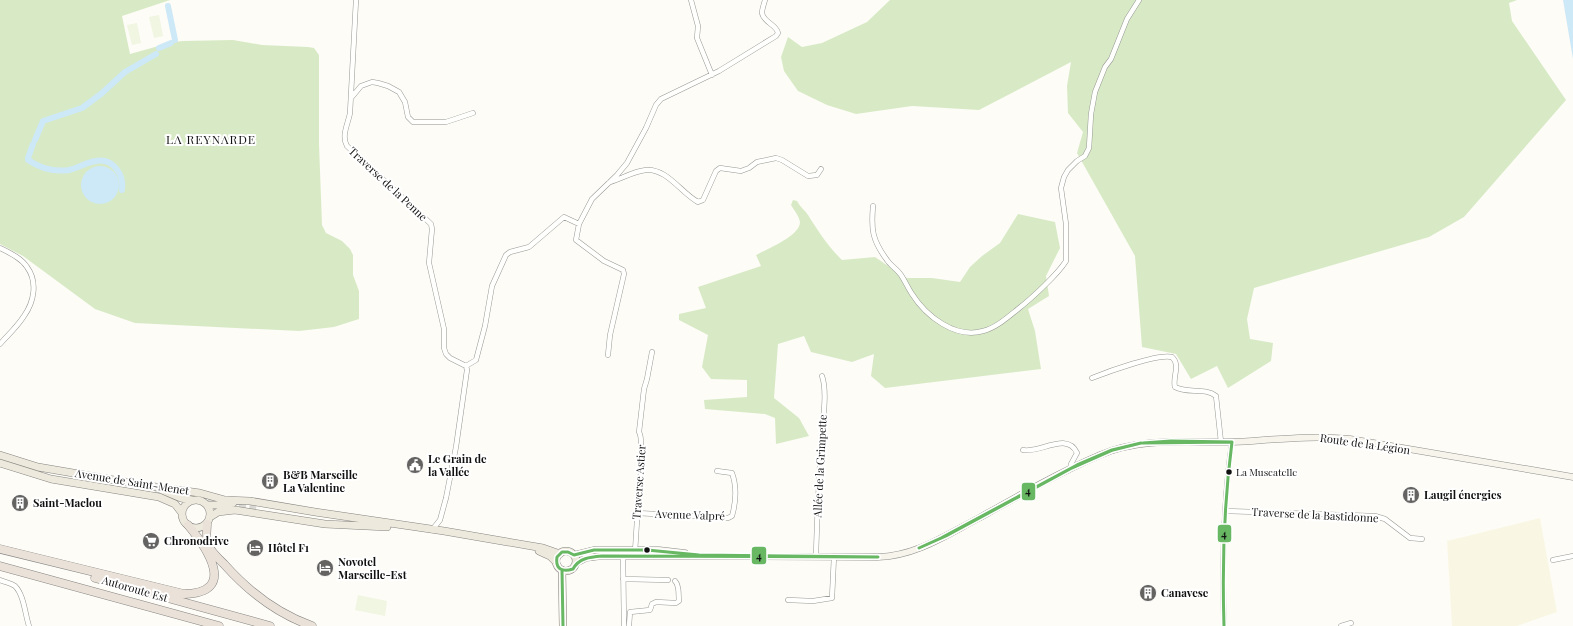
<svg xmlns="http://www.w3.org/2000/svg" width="1573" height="626" font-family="'Playfair Display',serif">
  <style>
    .farmland { fill: #f9f7e4 }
    .forest { fill: #d8eac5 }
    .pitch { fill: #f0f6e1 }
    .water { fill: #cde8f7 }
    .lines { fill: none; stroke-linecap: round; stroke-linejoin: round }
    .canal { stroke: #cde8f7; stroke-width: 6 }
    .primary-tunnel { stroke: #dad9d4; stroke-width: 7; stroke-dasharray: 7 3.5; stroke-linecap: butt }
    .minor-casing { stroke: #979795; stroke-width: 5.5 }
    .secondary-casing { stroke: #8e8d8b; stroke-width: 7 }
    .primary-casing { stroke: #858482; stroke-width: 8 }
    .motorway-casing { stroke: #858482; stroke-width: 9 }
    .minor { stroke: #fffffe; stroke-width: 4.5 }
    .secondary { stroke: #f6f4eb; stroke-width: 6 }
    .primary { stroke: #ede9dc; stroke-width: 7 }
    .motorway { stroke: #eae1d8; stroke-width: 8 }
    .bus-1-casing { stroke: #fff; stroke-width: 6 }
    .bus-1 { stroke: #67b763; stroke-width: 3 }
    .bus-dot { fill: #111; stroke: #fff; stroke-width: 1.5 }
    .labels { text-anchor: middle; stroke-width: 4; stroke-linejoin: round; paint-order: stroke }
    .bus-label { font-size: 10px; fill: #111; stroke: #fff; text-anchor: start }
    .street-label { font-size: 11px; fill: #111; stroke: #fff }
    .poi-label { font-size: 11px; font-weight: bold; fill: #111; stroke: #fff; text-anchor: start }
    .neighbourhood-label { font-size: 12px; letter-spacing: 1px; fill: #111; stroke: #fff }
    .line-badge { stroke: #fff; stroke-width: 1.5 }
    .pale-badge-label { font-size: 11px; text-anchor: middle; font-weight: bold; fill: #111 }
  </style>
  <rect width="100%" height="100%" fill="#fdfcf7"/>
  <path class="farmland" d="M1540 518 1557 612 1517 626H1452L1447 541Z"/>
  <path class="forest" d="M0 0H170L122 16 130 54 173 42 183 41 233 40 262 45 308 47 314 48 319 55V144L322 225 326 233 342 241 350 249 353 255V275L359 291V319L334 327 299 331 135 323 95 309 23 256 0 244Z
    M890 0H1517L1509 3 1512 21 1566 100 1464 217 1429 237 1254 288 1247 319 1250 339 1273 343 1271 361 1228 388 1217 366 1191 379 1176 354 1142 347 1135 256 1077 153 1083 132 1068 113 1067 86 1071 62 979 110 912 106 856 114 827 105 798 91 784 71 781 57 788 37 802 47 822 43 867 22Z
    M793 200 797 201C800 207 805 210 808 215 820 234 827 245 842 260L875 257 897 272 907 278H932L960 282 970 267 982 256 1000 243 1018 214 1055 222 1060 248 1046 276 1049 296 1028 309 1035 331 1041 369 885 388 871 376 874 354 852 362 811 352 804 336 778 344 774 398 799 418 809 436 776 444 775 418 765 414 705 409 704 400 747 397V380L711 379 702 367 708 335 679 320V314L706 308 698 287 761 266 756 255C767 249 800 236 800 222 799 216 794 210 791 205Z"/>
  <path class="pitch" d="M159 15 163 36 154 38 149 17Z
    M137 23 141 43 132 45 127 25Z
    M358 595 387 601 385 616 355 610Z"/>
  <path class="water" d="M1563 0H1573V59Z
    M81 185a19 19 0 1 1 38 0a19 19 0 1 1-38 0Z"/>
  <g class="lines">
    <path class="canal" d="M168 6 175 40
      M159 48 171 43
      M35 140 43 121 82 108 101 94 125 72 156 54
      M33 144 28 158V160C40 168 55 172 69 170 78 168 87 162 96 161 113 158 124 174 122 190"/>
    <path class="primary-tunnel" d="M155 492 169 495
      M187 498 256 509"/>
    <g class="minor-casing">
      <path id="minor" d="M356 0 350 113C348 124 341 136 347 146L431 224 432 229 429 263 444 329V348L446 354 450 358 466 366 467 370 456 447 446 498 440 520 432 530
        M691 0 698 26 697 38 699 43 712 75
        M351 98 361 86 372 82 378 83 388 86 399 92 405 102 408 117 413 122H446L473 113
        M610 182C621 179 634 171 646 170 667 168 681 193 698 202L703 200 716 171 720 168 741 171 749 168 757 162 776 158 782 160 808 176 817 175 821 169
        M873 206C871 229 872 240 887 260 891 266 897 269 901 275 905 281 908 288 912 294 926 316 955 339 983 331 996 328 1008 317 1018 309 1031 299 1058 274 1066 261V224L1061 188 1064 177 1068 170 1077 161 1085 156 1089 148 1091 114 1095 92 1105 67 1111 59 1127 19 1139 0
        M579 224 576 240 604 261 623 270 624 274 610 335 608 355
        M0 248C10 253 21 258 27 267 38 282 34 302 24 316 17 327 8 335 0 344
        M466 366 476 360 485 326 492 286 506 255 510 252 529 247 564 217 579 224 592 199 617 175 627 163 646 128 656 105 661 99 719 71 776 36 778 33C777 25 763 22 762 13 762 9 764 4 765 0
        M1092 378C1107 372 1159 353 1172 357 1181 365 1172 378 1175 387 1187 394 1205 387 1216 396L1221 442
        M1023 450C1039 454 1067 431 1077 453L1071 464 1070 469
        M1225 511 1375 516 1385 519 1410 538 1422 539
        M637 513 728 518 732 516C736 502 737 487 732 473L717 471
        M635 552 639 489 643 454C639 448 643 439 639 432L644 389 647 379 652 352
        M623 554 624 626
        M816 556C817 518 819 480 821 442 822 424 828 393 822 376
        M1553 560 1573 556
        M623 579 668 580
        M0 580C5 582 11 583 15 586 24 595 25 614 29 626
        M788 600 813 601 832 598 834 556
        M629 626 630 612 650 610 652 604 656 602 676 603 679 601C678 595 680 586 675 581
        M1224 626C1222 564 1223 503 1232 442
        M1341 626 1351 623"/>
    </g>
    <g class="secondary-casing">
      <path id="secondary" d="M574 555 594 550H659L685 553
        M576 563 586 558 602 556 878 557C916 556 946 535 979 518 1018 496 1058 473 1100 455 1142 437 1187 443 1232 442 1271 440 1310 435 1350 439L1573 477"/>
    </g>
    <g class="primary-casing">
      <path id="primary" d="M0 455 38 467 149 486 200 493 225 500 250 501 315 512 444 531 543 548 560 554
        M0 463 51 479 159 497 175 504 182 513
        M162 490 181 498 192 500
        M182 514a14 14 0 1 1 28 0a14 14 0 1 1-28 0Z
        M207 505H221L233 503
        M210 517 218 512 235 510 325 524 387 527
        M539 551 550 556 556 562
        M556 561a10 10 0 1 1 20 0a10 10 0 1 1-20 0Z
        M562 570 563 626"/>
    </g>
    <g class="motorway-casing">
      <path id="motorway" d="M207 524C207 531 205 539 208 545 212 553 218 558 224 564 248 591 278 614 312 626
        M0 549 184 594C238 593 207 548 188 525
        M0 566 219 626
        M95 578 270 626"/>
    </g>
    <use href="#minor" class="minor"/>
    <use href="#secondary" class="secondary"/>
    <use href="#primary" class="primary"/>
    <use href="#motorway" class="motorway"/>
    <g class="bus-1-casing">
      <path id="bus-1" d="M1171 441 1232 442 1143 443Z
        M919 548 941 538 1077 465 1112 450 1141 443
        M919 548 946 536 1070 469 1113 450 1141 443
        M594 550H647L699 555 878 557 602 556C590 557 579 558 573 569 563 572 555 570 557 557L562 552H568L574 555Z
        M562 570 563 626
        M1224 626C1222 564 1224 503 1232 442"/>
    </g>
    <use href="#bus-1" class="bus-1"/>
  </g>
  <defs>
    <g id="civic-disc" transform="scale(0.9)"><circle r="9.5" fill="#646362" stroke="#fff"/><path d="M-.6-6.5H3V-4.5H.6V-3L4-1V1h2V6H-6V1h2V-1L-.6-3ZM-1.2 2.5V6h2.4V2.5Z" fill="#fff"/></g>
    <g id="building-disc" transform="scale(0.9)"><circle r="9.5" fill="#646362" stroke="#fff"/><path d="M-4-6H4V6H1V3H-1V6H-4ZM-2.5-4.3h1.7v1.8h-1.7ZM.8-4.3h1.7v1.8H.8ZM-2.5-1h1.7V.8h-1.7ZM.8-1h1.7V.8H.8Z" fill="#fff"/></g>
    <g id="supermarket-disc" transform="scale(0.9)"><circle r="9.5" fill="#646362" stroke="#fff"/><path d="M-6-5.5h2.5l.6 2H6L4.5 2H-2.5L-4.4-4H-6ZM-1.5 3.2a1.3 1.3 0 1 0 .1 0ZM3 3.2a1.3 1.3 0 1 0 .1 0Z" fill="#fff"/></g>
    <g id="hotel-disc" transform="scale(0.9)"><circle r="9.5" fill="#646362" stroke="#fff"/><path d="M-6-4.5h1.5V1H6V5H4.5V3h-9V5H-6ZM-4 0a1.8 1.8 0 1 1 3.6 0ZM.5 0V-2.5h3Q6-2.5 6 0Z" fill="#fff"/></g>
  </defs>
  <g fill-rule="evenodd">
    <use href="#civic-disc" x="415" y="465"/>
    <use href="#building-disc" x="270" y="481"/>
    <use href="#building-disc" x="1411" y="495"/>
    <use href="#building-disc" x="20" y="503"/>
    <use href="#supermarket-disc" x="151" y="541"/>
    <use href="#hotel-disc" x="255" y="548"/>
    <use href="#hotel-disc" x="325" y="568"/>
    <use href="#building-disc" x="1148" y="593"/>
  </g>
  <g class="bus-dot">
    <circle cx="1229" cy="472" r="3.5"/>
    <circle cx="647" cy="550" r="3.5"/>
  </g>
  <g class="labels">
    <g class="bus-label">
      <text x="1236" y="476">La Muscatelle</text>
    </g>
    <g class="street-label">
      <text transform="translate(388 184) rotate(43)" y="4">Traverse de la Penne</text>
      <text transform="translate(1365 444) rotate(8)" y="4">Route de la Légion</text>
      <text transform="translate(820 466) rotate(-87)" y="4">Allée de la Grimpette</text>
      <text transform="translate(132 482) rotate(9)" y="4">Avenue de Saint-Menet</text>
      <text transform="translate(639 482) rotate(-86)" y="4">Traverse Astier</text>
      <text transform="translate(690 515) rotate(2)" y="4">Avenue Valpré</text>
      <text transform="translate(1315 515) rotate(3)" y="4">Traverse de la Bastidonne</text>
      <text transform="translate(135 589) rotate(16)" y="4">Autoroute Est</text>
    </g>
    <g class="poi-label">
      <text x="428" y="463">Le Grain de<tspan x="428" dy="13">la Vallée</tspan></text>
      <text x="283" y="479">B&amp;B Marseille<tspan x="283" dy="13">La Valentine</tspan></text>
      <text x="1424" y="499">Laugil énergies</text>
      <text x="33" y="507">Saint-Maclou</text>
      <text x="164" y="545">Chronodrive</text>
      <text x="268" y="552">Hôtel F1</text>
      <text x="338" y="566">Novotel<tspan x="338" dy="13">Marseille-Est</tspan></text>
      <text x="1161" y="597">Canavese</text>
    </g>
    <g class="neighbourhood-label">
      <text x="211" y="144">LA REYNARDE</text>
    </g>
  </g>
  <g class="line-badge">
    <rect x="1021" y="482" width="15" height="19" rx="4" fill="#67b763"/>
    <rect x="1217" y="524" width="15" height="19" rx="4" fill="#67b763"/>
    <rect x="751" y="546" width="16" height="19" rx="4" fill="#67b763"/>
  </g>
  <g class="pale-badge-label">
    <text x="1028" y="495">4</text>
    <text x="1224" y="538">4</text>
    <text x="759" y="560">4</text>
  </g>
</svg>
